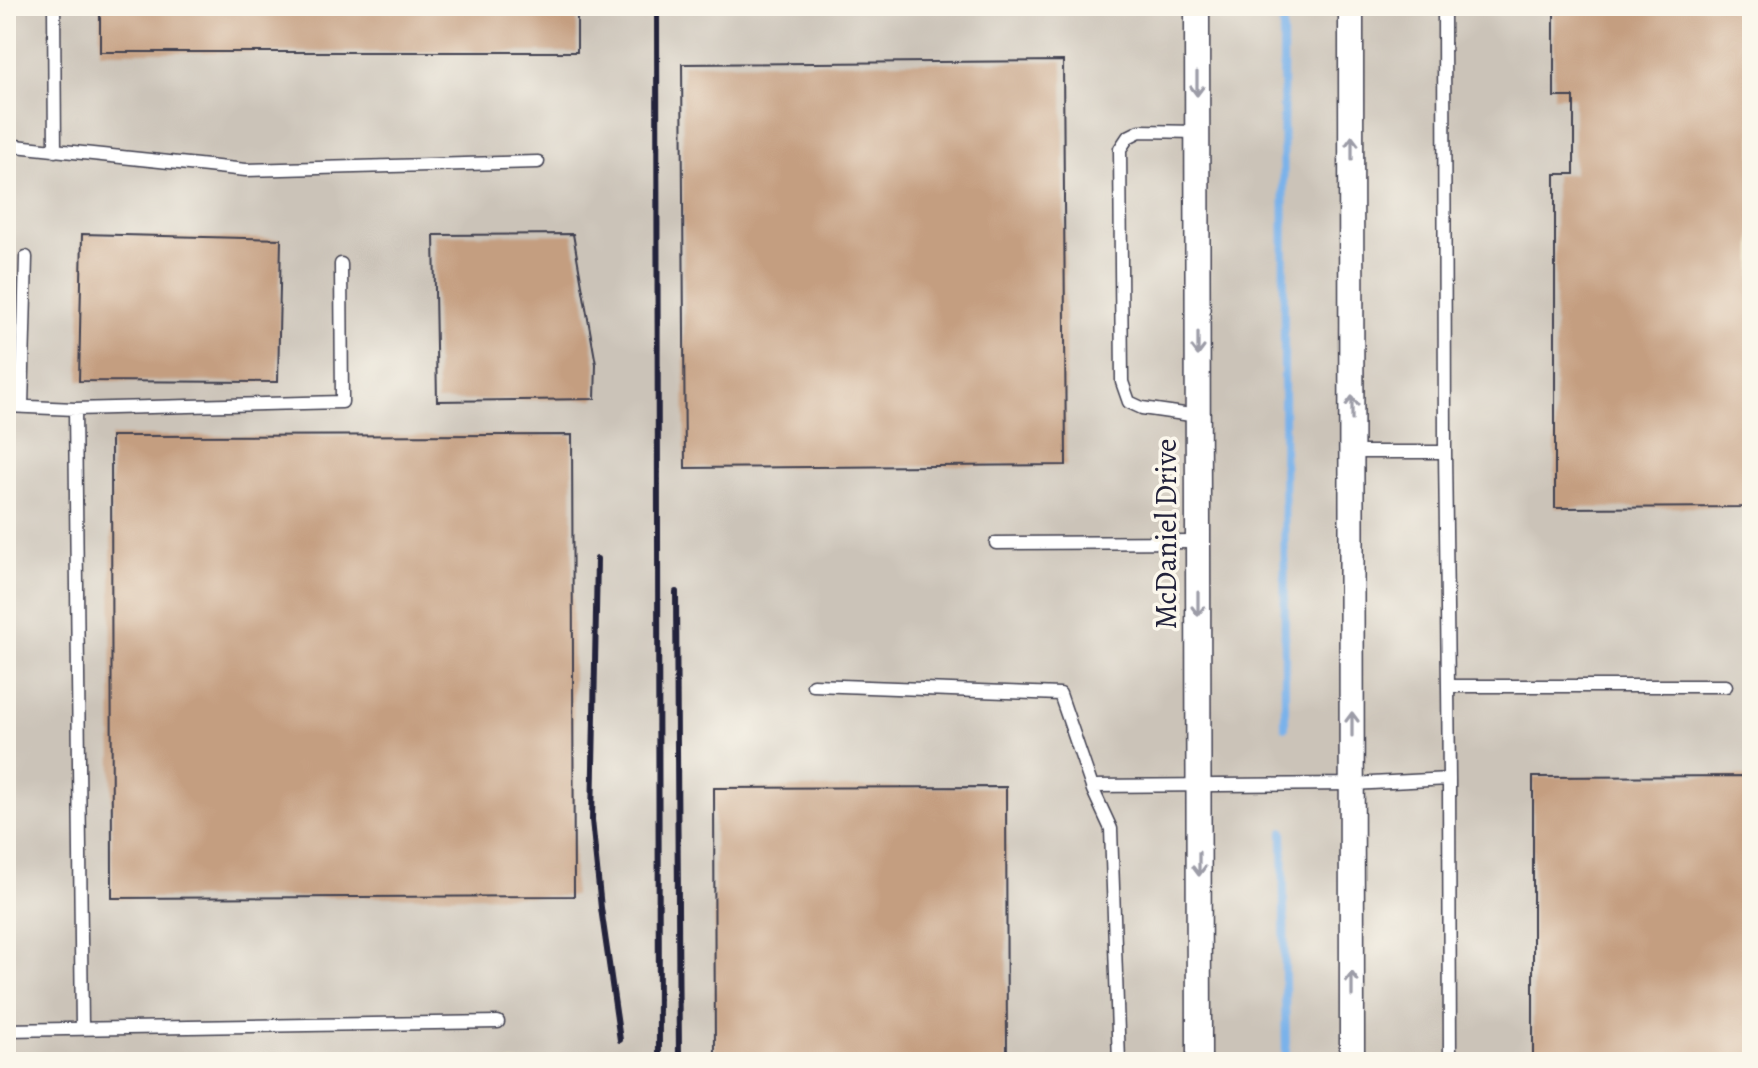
<svg xmlns="http://www.w3.org/2000/svg" width="1758" height="1068" font-family="Alegreya,serif">
  <style>
    .industrial { fill: #cbc3b8 }
    .lines { fill: none; stroke-linecap: round; stroke-linejoin: round }
    .stream { stroke: #7ab2ea; stroke-width: 8 }
    .building { fill: #c49e80 }
    .lane-casing { stroke: #403f4f; stroke-width: 15 }
    .street-casing { stroke: #403f4f; stroke-width: 27 }
    .lane { stroke: #fff; stroke-width: 12 }
    .street { stroke: #fff; stroke-width: 24 }
    .rail { stroke: #22223b; stroke-width: 6 }
    .oneway { stroke: #9c9ca7 }
    .labels { text-anchor: middle; stroke-width: 7; stroke-linejoin: round; paint-order: stroke }
    .street-label { font-size: 30px; fill: #22223b; stroke: #fbf7ec }
  </style>
  <rect width="100%" height="100%" fill="#fbf7ec"/>
  <filter id="ink" filterUnits="userSpaceOnUse"><feTurbulence type="fractalNoise" baseFrequency=".0125" numOctaves="2"/><feDisplacementMap in="SourceGraphic" scale="16" xChannelSelector="R" yChannelSelector="G"/><feConvolveMatrix kernelMatrix="1 2 1 2 8 2 1 2 1" color-interpolation-filters="sRGB"/></filter>
  <filter id="wash" filterUnits="userSpaceOnUse"><feTurbulence type="fractalNoise" baseFrequency=".006" numOctaves="4" result="noise"/><feDisplacementMap in="SourceGraphic" scale="32" xChannelSelector="R" yChannelSelector="G"/><feGaussianBlur stdDeviation="1.8" result="paint"/><feColorMatrix in="noise" values="0 0 0 0 0 0 0 0 0 0 0 0 0 0 0 0 0 1.4 0 .05"/><feComposite in="paint" operator="in"/></filter>
  <g filter="url(#wash)">
    <rect width="100%" height="100%" fill="#eae1bf"/>
    <path class="industrial" d="M6 6H1752V1062H6Z"/>
    <g class="lines">
      <path class="stream" d="M1283 6 1285 727
        M1283 832 1286 1062"/>
    </g>
    <g id="blocks">
      <path class="building" d="M100 6H577V52H100Z
        M1554 6H1752V507L1555 508V174H1574V97H1554Z
        M1063 61 1066 465 685 468 682 64Z
        M82 234 281 239 278 382 79 381Z
        M573 234 596 364 595 399 437 401 434 235Z
        M572 435 574 896 112 898 111 436Z
        M1752 776V1062H1533V777Z
        M1006 787 1007 1062H715L714 788Z"/>
    </g>
  </g>
  <g filter="url(#ink)">
    <use href="#blocks" fill-opacity="0" stroke="#403f4f" stroke-width="2"/>
    <g class="lines">
      <g class="lane-casing">
        <path id="lane" d="M54 6 55 151
          M1444 6 1445 452
          M1197 132 1140 131 1128 137 1120 149 1122 382 1129 402 1142 408 1198 416
          M6 145 246 170 538 162
          M6 406 75 409 82 1028
          M22 406 26 257
          M75 409 342 402 341 264
          M1352 452H1445L1448 686
          M996 543 1198 542
          M813 685 1060 694 1093 790 1111 829 1119 1062
          M1449 779 1450 1062
          M1092 786 1352 784 1449 779 1448 686H1726
          M6 1030 498 1022"/>
      </g>
      <g class="street-casing">
        <path id="street" d="M1197 6 1199 1062
          M1351 6 1352 1062"/>
      </g>
      <use href="#lane" class="lane"/>
      <use href="#street" class="street"/>
      <path class="rail" d="M657 6 659 1062
        M597 559 592 820 601 908 620 1040
        M676 592 679 1062"/>
    </g>
    <defs><path id="oneway-shaft" d="M-6 0H5M1.5-3L5.5 0L1.5 3" fill="none" stroke-width="1.6" stroke-linecap="round" stroke-linejoin="round" transform="scale(2)"/></defs>
    <g class="oneway">
      <use href="#oneway-shaft" transform="translate(1197 84) rotate(90)"/>
      <use href="#oneway-shaft" transform="translate(1352 148) rotate(-90)"/>
      <use href="#oneway-shaft" transform="translate(1198 344) rotate(90)"/>
      <use href="#oneway-shaft" transform="translate(1352 408) rotate(-90)"/>
      <use href="#oneway-shaft" transform="translate(1198 604) rotate(90)"/>
      <use href="#oneway-shaft" transform="translate(1352 724) rotate(-90)"/>
      <use href="#oneway-shaft" transform="translate(1199 864) rotate(90)"/>
      <use href="#oneway-shaft" transform="translate(1352 984) rotate(-90)"/>
    </g>
  </g>
  <g class="labels">
    <g class="street-label">
      <text transform="translate(1166 534) rotate(-90)" y="10">McDaniel Drive</text>
    </g>
  </g>
  <rect width="1758" height="1068" fill="none" stroke="#fbf7ec" stroke-width="32"/>
</svg>
